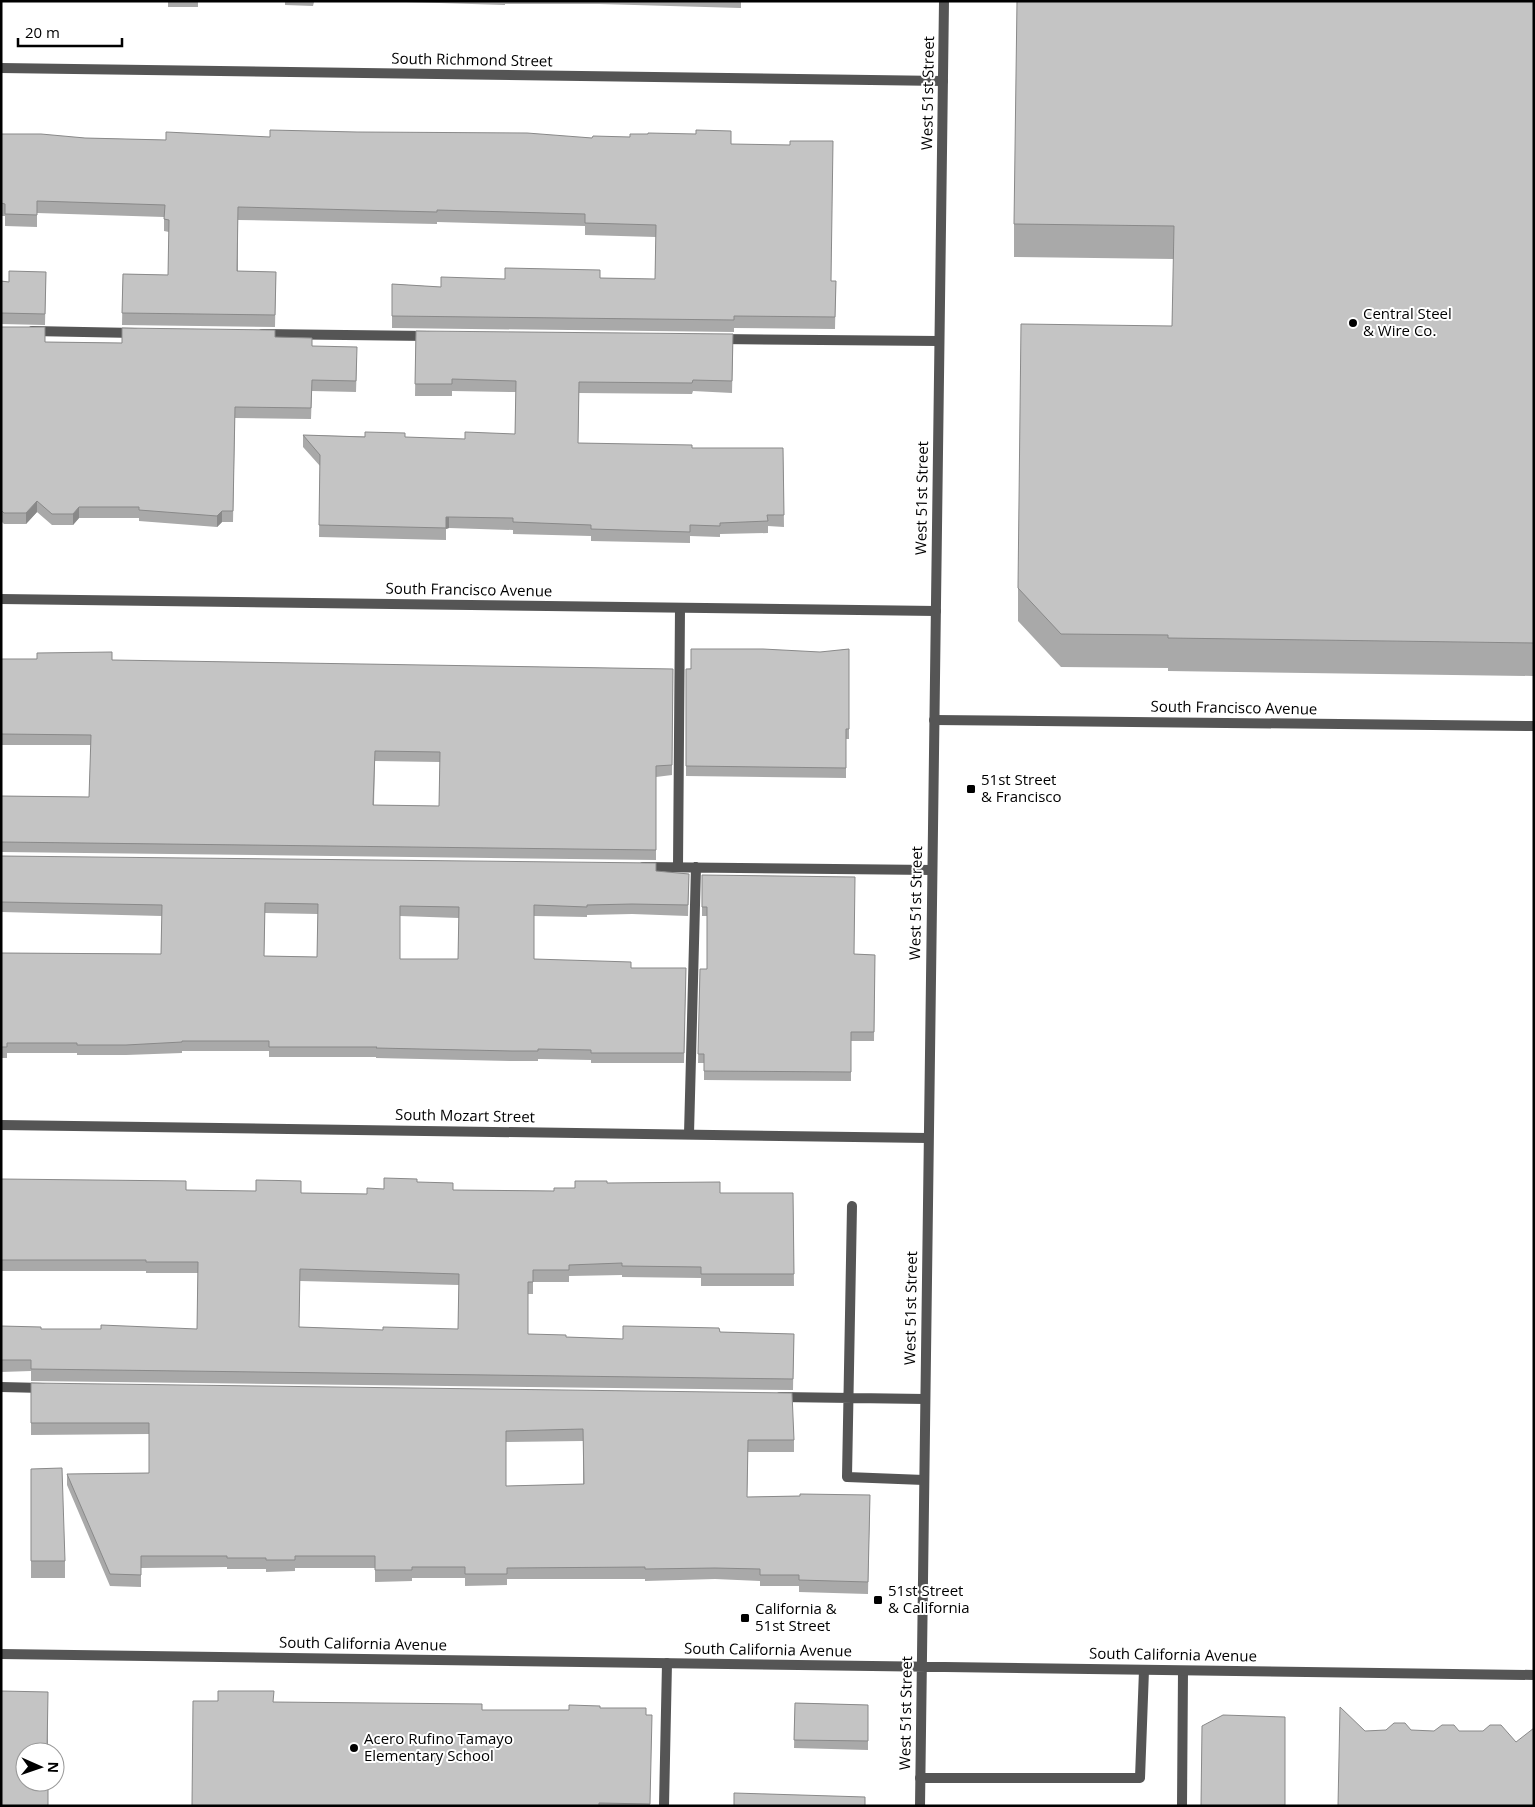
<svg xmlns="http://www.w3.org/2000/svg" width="1535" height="1807" font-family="'Open Sans',sans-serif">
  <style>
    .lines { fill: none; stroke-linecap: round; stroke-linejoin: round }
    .service { stroke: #555; stroke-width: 10 }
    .minor { stroke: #555; stroke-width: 10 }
    .tertiary { stroke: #555; stroke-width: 10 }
    .wall { fill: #a9a9a9; fill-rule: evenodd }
    .shaded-wall { fill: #898989 }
    .building { fill: #c4c4c4; stroke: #898989; fill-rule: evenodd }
    .poi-dot { fill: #000; stroke: #fff; stroke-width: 2 }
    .labels { text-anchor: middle; stroke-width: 4; stroke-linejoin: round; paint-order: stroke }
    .street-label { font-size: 15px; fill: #000; stroke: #fff }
    .poi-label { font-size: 15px; fill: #000; stroke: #fff; text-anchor: start }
  </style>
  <rect width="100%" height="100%" fill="#fff"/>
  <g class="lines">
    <path class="service" d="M32 331 135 333
      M262 334 428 336
      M720 339 939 341
      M934 720 1534 726
      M643 867 932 870
      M678 867 680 608
      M689 1134 696 867
      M852 1206 847 1477 924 1480
      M1 1387 43 1388
      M780 1397 925 1399
      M920 1778H1140L1144 1670
      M664 1806 667 1663
      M1182 1806 1183 1671"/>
    <path class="minor" d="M1 68 943 81
      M1 599 936 611
      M1 1125 928 1138"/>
    <path class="tertiary" d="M1 1654 1534 1675
      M920 1806 944 1"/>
  </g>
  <path class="wall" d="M107 1H198V7H168V2Z
    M285 1H741V8L599 4H505V5L406 2H314L313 6 285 5Z
    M1534 1V676L1168 671V668L1061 667 1018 621V588L1172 326 1174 259 1014 257V224Z
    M357 132 592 138 731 144 831 281H836L835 329 734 328V332L392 328V284L441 287 505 279 600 278 655 279 656 237 585 235V226L437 222V224L238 220V271L276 272 275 327 122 325 123 274 168 275 169 232 164 231V217L37 213V227L5 226V216H1V134L85 138 166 140 270 137Z
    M46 272 45 325 1 324V281L9 282Z
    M1 327 45 342 122 343 275 337 312 346 357 358 356 392 312 391 311 419 235 418 233 522H222L217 527 139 521V518H79L73 525H52L37 512 26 524H4L1 521Z
    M416 331 733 346 732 393 693 391 692 394 579 393 578 443 692 448H783L784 527 768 526V533L720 534V537L690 536V543L591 541V536L513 534V530L449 528 446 529V540L319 537 320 466 303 447V435L465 439 515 434 516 392 452 391V396H415Z
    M849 649V739H846V778L686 776V669Z
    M1 659 673 669 672 775 656 777V860L1 852V796L89 797 91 745H1ZM375 761 440 762 439 806 374 805Z
    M1 856 656 871 689 874 688 916 632 914 587 915V917L534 916V959L631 968H686L684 1063H591V1060L538 1059V1061H512L376 1058V1057H269V1051H182V1053L126 1055H77V1053H7V1058H1V953L161 954 162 916 1 912ZM265 913 318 914 317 957 264 956ZM400 916 459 918 458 959H400Z
    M702 875 854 954 875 955 874 1041H851V1081L704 1080V1063H698L700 969H707V916H702Z
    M1 1179 186 1190 301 1193 367 1194 384 1189 417 1182 453 1190 554 1191 607 1183 720 1193H793L794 1286H701V1278L622 1277V1275L569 1276V1282H533V1294H528V1334L566 1337 623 1339 720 1332 794 1334 793 1390 31 1381V1371L1 1372V1326L41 1329H197L198 1273H146V1271H1ZM300 1281 459 1285 458 1329 383 1330 299 1327Z
    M31 1383 794 1440V1452H748L747 1497 870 1495 868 1594 799 1592V1586H760V1581L715 1579 645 1581V1579H507V1585L465 1586V1578H412V1581L375 1582V1568H295V1571L266 1572V1569H227V1567L141 1568V1587L110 1586 67 1485V1474L149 1473V1434L31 1435ZM583 1441V1484L506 1486V1442Z
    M31 1469 65 1561V1578H31Z
    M274 1702 482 1710H569L600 1708 646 1715 650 1806H192Z
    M795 1703 868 1705V1750L794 1748Z"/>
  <path class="shaded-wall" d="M37 501V512L26 524V513Z
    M79 507V518L73 525V514Z
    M222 511V522L217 527V516Z
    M446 517H449V528L446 529Z
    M48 1692V1752H47Z"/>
  <path class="building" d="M1017 1H1534V643L1168 638V635L1061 634 1018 588 1021 324 1172 326 1174 226 1014 224Z
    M270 130 357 132 527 133 592 138 593 136 630 137V134H648V133L696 134V130L731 131V144L790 145V141H833L831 281H836L835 317 734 316V320L392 316V284L441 287V277L505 279V268L600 270V278L655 279 656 225 585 223V214L437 210V212L238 207 237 271 276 272 275 315 122 313 123 274 168 275 169 220 164 219 165 205 37 201V215L5 214V204L1 203V134H41L85 138 166 140V132L270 137Z
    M9 271 46 272 45 314 1 313V281L9 282Z
    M1 327H45V342L122 343V328L275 330V337L312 338V346L357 347 356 381 312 380 311 408 235 407 233 511H222L217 516 139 510V507H79L73 514H52L37 501 26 513H4L1 510Z
    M416 331 733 334 732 381 693 380 692 383 579 382 578 443 692 445V448H783L784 515H767L768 521 720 523V526L690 525V532L591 529V525L513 522V518L449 517H446V528L319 525 320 455 303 435 365 437V432L405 433V437L465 439V432L515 434 516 381 452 379V384H415Z
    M691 649H763L820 652 849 649V729H846V768L686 766V669H691Z
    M112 652V660L673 669 672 765 656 766V850L1 842V796L89 797 91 735 1 734V659H37V653ZM375 751 440 752 439 806 373 805Z
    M1 856 656 863V871L689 874 688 905 632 904 587 905V907L534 905V959L631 962V968H686L684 1053H591V1050L538 1049V1051H512L376 1048 377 1047H269V1041H182V1042L126 1045H77V1043H7V1047H1V953L161 954 162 905 1 902ZM265 903 318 904 317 957 264 956ZM400 906 459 907 458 959H400Z
    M702 875 855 877 854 954 875 955 874 1032H851V1072L704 1071V1054H698L700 969H707V907H702Z
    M384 1178 417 1179V1182L453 1183V1190L554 1191V1188H575V1181H607V1183L720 1182V1193H793L794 1274H701V1267L622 1266V1263L569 1265V1270H533V1282H528V1334L566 1335V1337L623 1339V1326L719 1328 720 1332 794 1334 793 1379 31 1369V1360H1V1326L41 1327V1329H101V1325L197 1329 198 1262H146V1260H1V1179L186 1181V1190L256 1191V1180L301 1181V1193L367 1194V1188L384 1189ZM300 1269 459 1274 458 1329 383 1327V1330L299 1327Z
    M31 1383 792 1393 794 1440H748L747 1497 800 1496V1494L870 1495 868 1582 799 1580V1575H760V1569L715 1568 645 1569V1567L507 1568V1574H465V1567H412V1570H375V1556H295V1560H266V1558H227V1556H141V1575L110 1574 67 1474 149 1473V1423H31ZM583 1429 584 1484 506 1486V1431Z
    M62 1468 65 1561H31V1469Z
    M1 1691 48 1692 47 1752H25V1782H48V1806H1Z
    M218 1691H274L273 1702 482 1704V1710H569V1705L600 1706V1708H646V1715H652L650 1804 599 1803V1806H192L193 1701H218Z
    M795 1703 868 1705V1741L794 1740Z
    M1340 1707 1365 1731 1386 1730 1394 1723H1405L1411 1730 1434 1731 1442 1725H1454L1459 1731H1483L1490 1725H1501L1516 1742 1534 1728V1806H1338Z
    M1223 1715 1285 1717V1805L1201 1806 1202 1726Z
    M734 1793 865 1797V1806H734Z"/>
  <g class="poi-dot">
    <circle cx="1353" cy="323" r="5"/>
    <rect x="966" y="784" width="10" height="10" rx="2.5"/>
    <rect x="873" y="1595" width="10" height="10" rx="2.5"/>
    <rect x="740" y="1613" width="10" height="10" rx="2.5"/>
    <circle cx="354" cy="1748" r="5"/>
  </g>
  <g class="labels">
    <g class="street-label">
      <text transform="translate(472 60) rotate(1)" y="5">South Richmond Street</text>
      <text transform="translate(928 93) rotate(-89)" y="5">West 51st Street</text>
      <text transform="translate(922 498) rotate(-89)" y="5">West 51st Street</text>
      <text transform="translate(469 590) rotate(1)" y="5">South Francisco Avenue</text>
      <text transform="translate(1234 708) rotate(1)" y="5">South Francisco Avenue</text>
      <text transform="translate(916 903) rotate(-89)" y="5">West 51st Street</text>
      <text transform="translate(465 1116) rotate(1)" y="5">South Mozart Street</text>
      <text transform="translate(911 1308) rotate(-89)" y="5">West 51st Street</text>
      <text transform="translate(363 1644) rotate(1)" y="5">South California Avenue</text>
      <text transform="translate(768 1650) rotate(1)" y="5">South California Avenue</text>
      <text transform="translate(1173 1655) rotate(1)" y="5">South California Avenue</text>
      <text transform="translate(906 1713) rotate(-89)" y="5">West 51st Street</text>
    </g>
    <g class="poi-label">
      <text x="1363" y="319">Central Steel<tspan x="1363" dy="17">&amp; Wire Co.</tspan></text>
      <text x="981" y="785">51st Street<tspan x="981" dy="17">&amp; Francisco</tspan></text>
      <text x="888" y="1596">51st Street<tspan x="888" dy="17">&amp; California</tspan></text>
      <text x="755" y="1614">California &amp;<tspan x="755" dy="17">51st Street</tspan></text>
      <text x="364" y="1744">Acero Rufino Tamayo<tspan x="364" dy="17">Elementary School</tspan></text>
    </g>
  </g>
  <rect width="1535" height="1807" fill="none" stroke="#000000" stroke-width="5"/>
  <g transform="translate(40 1767) rotate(92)"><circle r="24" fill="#ffffff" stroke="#999999"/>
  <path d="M0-4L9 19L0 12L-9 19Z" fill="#000000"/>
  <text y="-8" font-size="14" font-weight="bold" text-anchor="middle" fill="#000000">N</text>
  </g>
  <path d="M18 38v8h104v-8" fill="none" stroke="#000000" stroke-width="2.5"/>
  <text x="25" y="38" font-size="15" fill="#000000" stroke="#ffffff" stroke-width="4" paint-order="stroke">20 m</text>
</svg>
